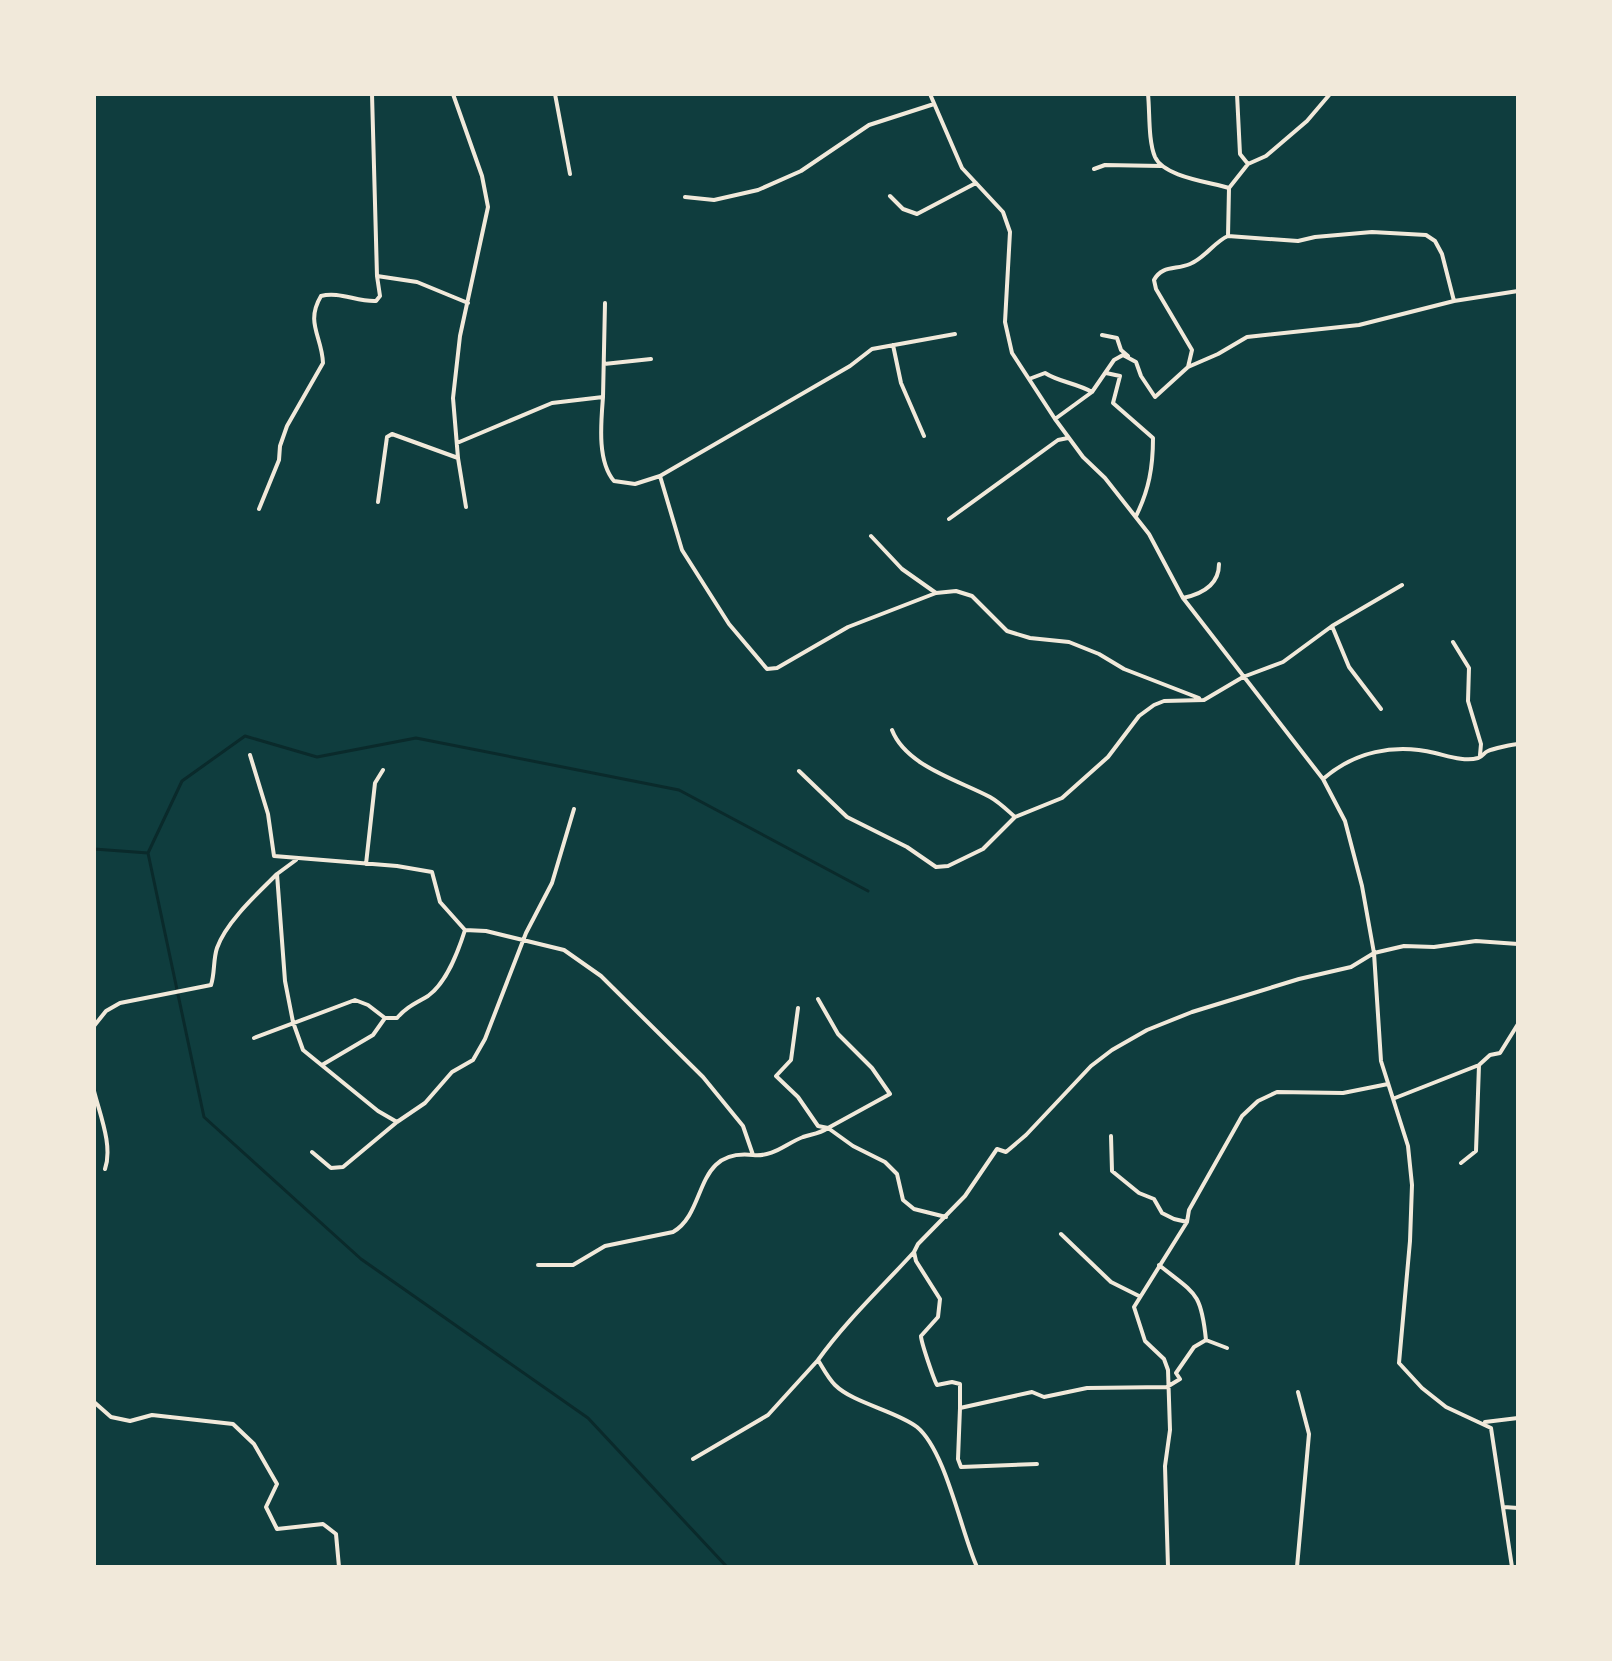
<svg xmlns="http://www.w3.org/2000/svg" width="1612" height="1661" font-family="'Sofia Sans Condensed',sans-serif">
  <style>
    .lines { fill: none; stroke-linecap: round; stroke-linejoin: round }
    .stream { stroke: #0a2a2b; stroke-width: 3 }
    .minor { stroke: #f1e9da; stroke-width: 4 }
  </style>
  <rect width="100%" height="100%" fill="#0f3d3e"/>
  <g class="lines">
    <path class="stream" d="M94 849 148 853 182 781 245 736 317 757 416 738 679 790 868 891
      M148 853 204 1117 361 1259 588 1418 727 1567"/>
    <path class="minor" d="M453 94 482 176 488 207 460 336 453 398 458 458 466 507
      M555 94 570 174
      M930 94 962 168 1003 212 1010 232 1005 322 1012 353 1055 419
      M1148 94C1150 113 1148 140 1155 157 1164 177 1210 182 1229 188L1248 164
      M1237 94 1240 154 1248 164 1266 156 1307 121 1330 94
      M1094 169 1105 165 1161 166
      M890 196 903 209 917 214 976 183
      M685 197 714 200 758 190 801 171 869 125 934 104
      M1228 236 1229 188
      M377 276 417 282 468 303
      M1102 335 1117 338 1121 350 1128 356
      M893 345 901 383 924 436
      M604 364 651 359
      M1188 367 1192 350 1156 289 1154 280C1162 265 1176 270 1190 264 1205 258 1214 242 1228 236L1298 241 1315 237 1372 232 1426 235 1435 241 1442 254 1454 301
      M1106 373 1120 376 1113 403 1153 438C1153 467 1149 490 1136 516
      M1029 379 1045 373C1059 382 1076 383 1092 392
      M603 397 605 303
      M457 443 552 403 603 397C601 423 597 461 614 481L635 484 660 476 850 366 872 349 955 334
      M660 476 682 550 729 624 767 669 777 668 848 627 936 593 956 591 972 596 1007 631 1030 638 1069 642 1099 654 1124 669 1199 698
      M378 502 387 437 392 434 458 458
      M259 509 279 460 280 446 287 426 323 363C322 336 305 323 321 296 339 291 357 302 376 301L380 296 377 276 372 94
      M949 519 1058 440 1068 438
      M871 536 902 569 936 593
      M1183 598C1202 594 1219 585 1219 564
      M1332 626 1349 667 1381 709
      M1453 642 1469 668 1468 701 1481 744 1480 755
      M892 730C906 766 958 780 990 797 999 802 1007 810 1015 817
      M250 755 268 814 274 856 397 866 432 872 440 902 465 930 486 931 564 950 601 976 703 1077 743 1126 753 1155C774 1157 785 1144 803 1137 812 1134 819 1134 828 1128L853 1146 885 1162 897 1174 903 1200 914 1209 946 1217
      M799 771 847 817 907 847 936 867 948 866 983 849 1015 817 1062 798 1108 757 1139 716 1154 705 1164 701 1204 700 1243 677 1283 662 1332 626 1402 585
      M1323 779C1354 752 1394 743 1435 753 1448 756 1465 762 1478 758 1484 756 1483 753 1488 751 1492 749 1514 744 1518 744
      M296 860 277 874 285 981 293 1022 303 1050 378 1111 397 1122
      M366 864 375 783 383 770
      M798 1008 791 1060 776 1076 798 1097 818 1126 828 1128 890 1094 872 1068 838 1034 818 999
      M94 1026 106 1011 120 1003 211 985C215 973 213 960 217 948 226 922 258 893 277 874
      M254 1038 355 1000 368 1005 385 1018H397C406 1007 416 1003 428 996 447 982 458 952 465 930
      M322 1065 373 1035 385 1018
      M94 1091C100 1115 113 1146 105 1169
      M1395 1098 1479 1065 1490 1055 1500 1053 1518 1024
      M1111 1136 1112 1171 1139 1193 1154 1199 1162 1213 1174 1219 1187 1222
      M312 1152 331 1168 343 1167 397 1122 425 1103 452 1072 473 1060 485 1039 526 933 552 883 574 809
      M1461 1163 1476 1151 1479 1065
      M1061 1234 1111 1282 1139 1296
      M538 1265H573L605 1246 673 1232C708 1212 693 1148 753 1155
      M1159 1265C1195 1294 1201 1291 1206 1340L1194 1347 1176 1373 1180 1379 1167 1387 1087 1388 1044 1397 1032 1392 960 1408V1384L952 1382 937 1385C934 1380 921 1342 921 1336L938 1317 940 1299 916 1261 914 1252 918 1244 965 1196 997 1149 1006 1152 1026 1135 1091 1066 1112 1050 1147 1030 1192 1012 1299 979 1351 967 1374 953 1404 946 1434 947 1476 941 1518 944
      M1206 1340 1227 1348
      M818 1360C846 1321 881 1288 914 1252
      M94 1402 111 1417 130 1421 152 1415 233 1424 254 1444 277 1484 266 1507 277 1529 323 1524 336 1534 339 1567
      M960 1408 958 1459 961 1467 1037 1464
      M1485 1422 1518 1418
      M693 1459 768 1415 818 1360C823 1368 828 1378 835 1385 853 1403 896 1411 917 1427 946 1451 961 1532 977 1567
      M1504 1507 1518 1508
      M1168 1567 1165 1466 1170 1430 1168 1370 1164 1359 1145 1341 1134 1307 1187 1222 1189 1210 1242 1116 1258 1101 1277 1092 1343 1093 1388 1084
      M1297 1567 1309 1434 1298 1392
      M1512 1567 1491 1428 1446 1407 1422 1388 1399 1363 1410 1241 1412 1185 1408 1146 1381 1061 1374 953 1362 886 1345 821 1323 779 1183 598 1149 534 1105 478 1083 457 1055 419 1092 392 1114 360 1123 355 1136 362 1141 376 1155 397 1188 367 1218 354 1247 337 1359 325 1454 301 1518 291"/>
  </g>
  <rect width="1612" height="1661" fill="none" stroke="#f1e9da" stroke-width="192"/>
</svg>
